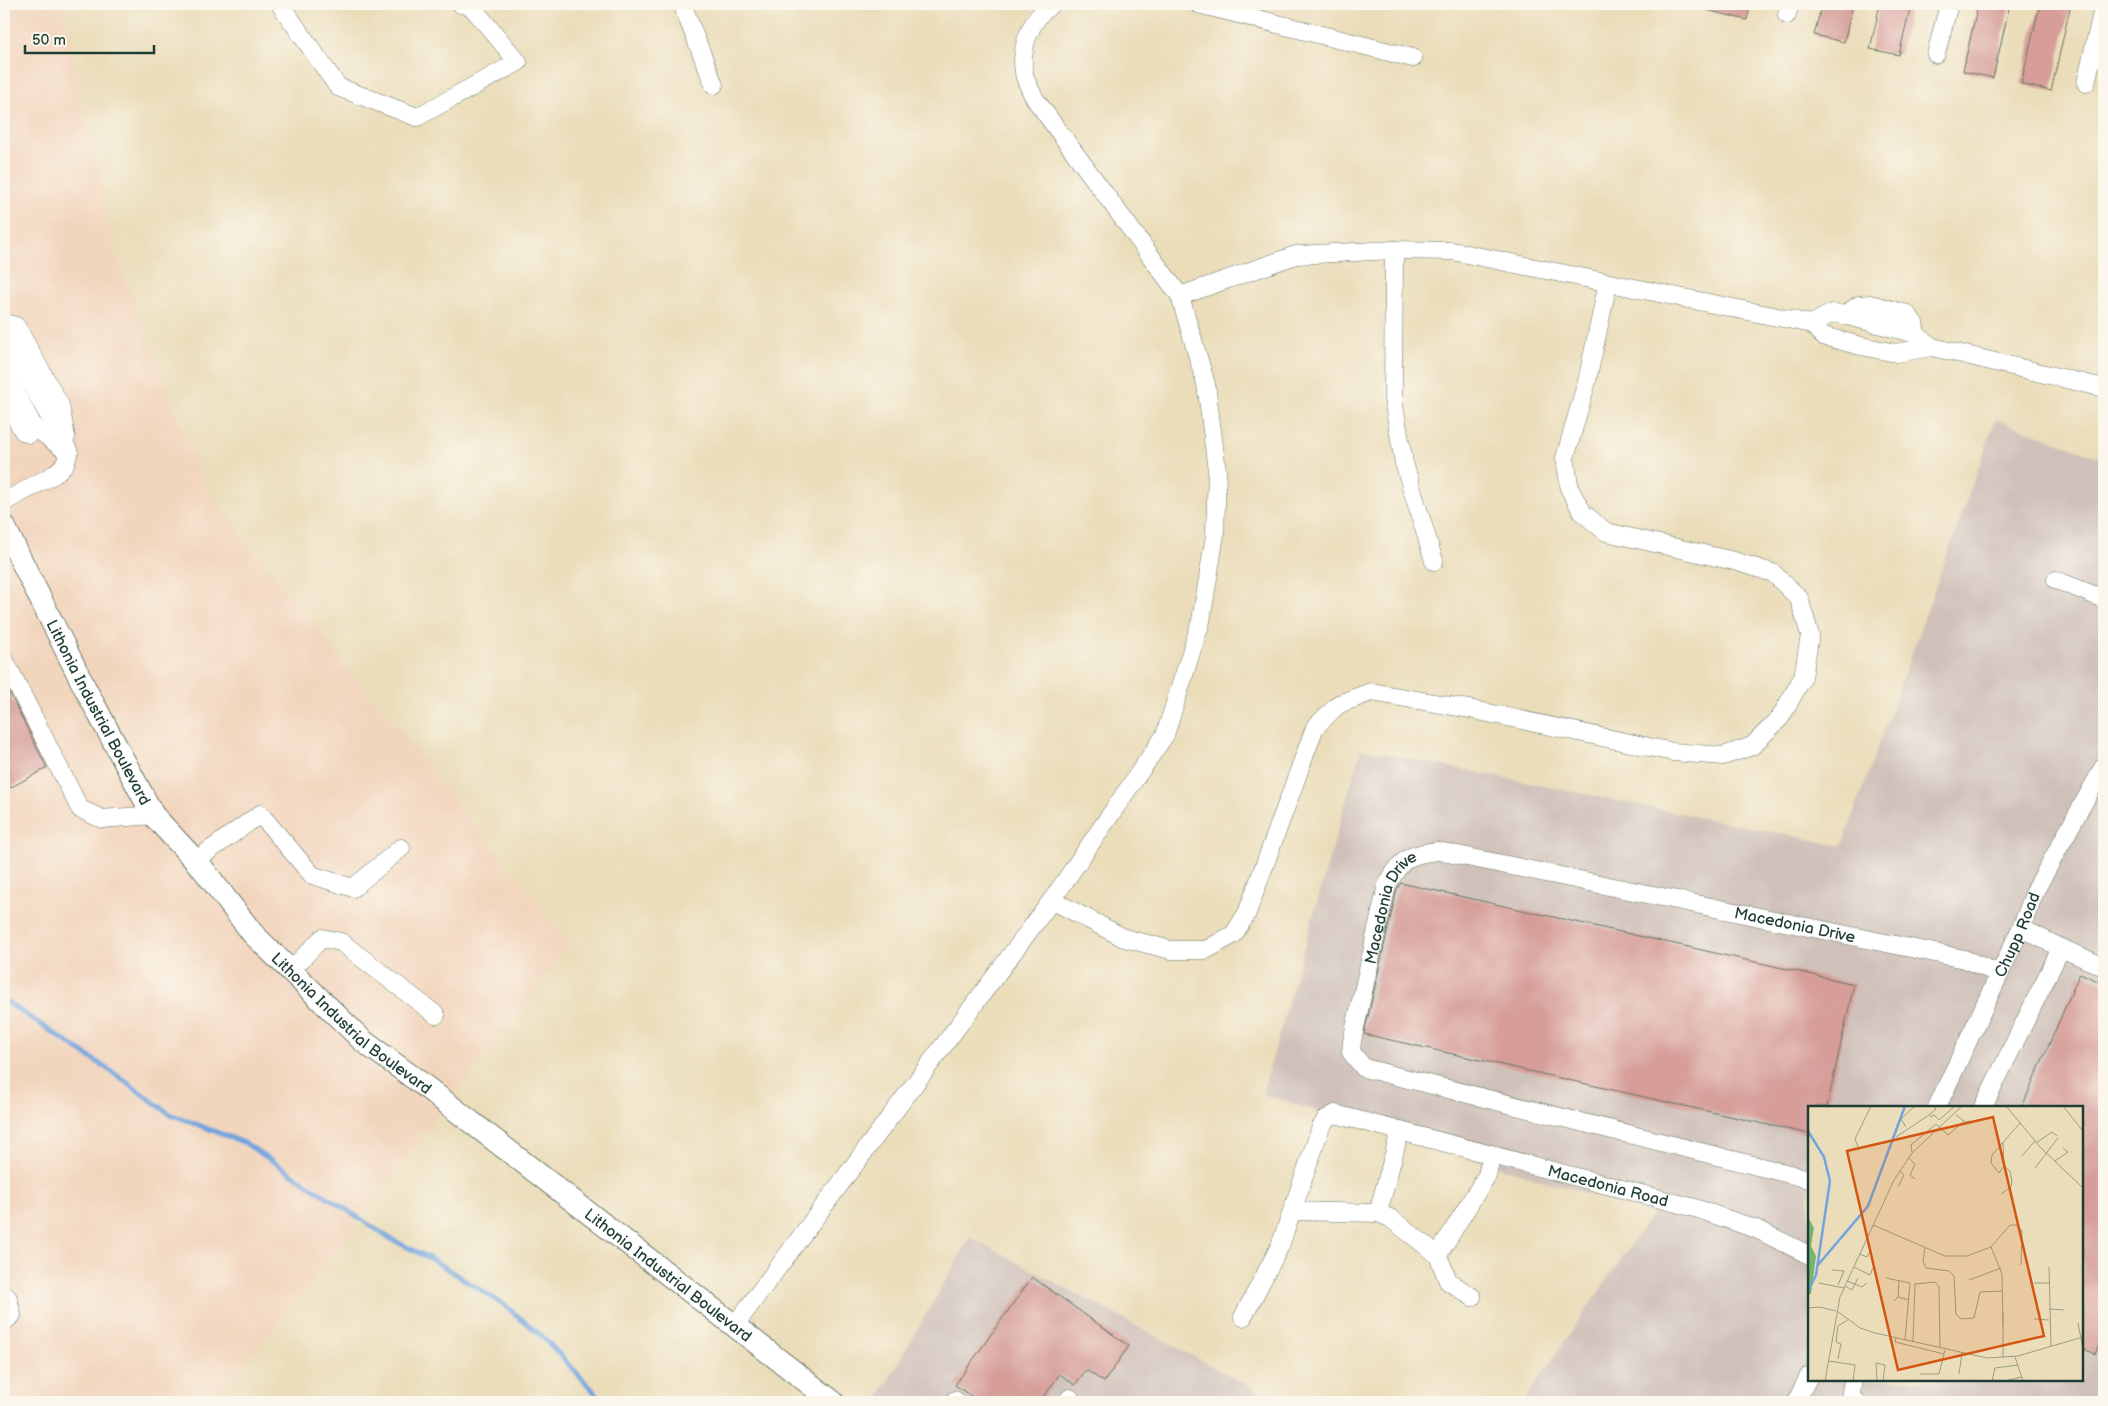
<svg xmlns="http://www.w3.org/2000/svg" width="2108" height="1406" font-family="'Balsamiq Sans',sans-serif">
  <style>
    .built { fill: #f2d5bd }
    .industrial { fill: #cfc1ba; fill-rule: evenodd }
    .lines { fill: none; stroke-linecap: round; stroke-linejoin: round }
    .stream { stroke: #72a4dd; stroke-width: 5 }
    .building { fill: #d69d99 }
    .minor-casing { stroke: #667563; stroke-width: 19 }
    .major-casing { stroke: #667563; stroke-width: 24 }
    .minor { stroke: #fff; stroke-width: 18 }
    .major { stroke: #fff; stroke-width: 22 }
    .labels { text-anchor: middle; stroke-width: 4.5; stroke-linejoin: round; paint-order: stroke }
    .street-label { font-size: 16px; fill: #1f3d34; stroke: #fbf7ec }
    .inset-river { fill: none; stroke: #72a4dd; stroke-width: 2.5 }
    .inset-road { fill: none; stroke: #999d84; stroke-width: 1 }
    .view { fill: #d45610; fill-opacity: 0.15; stroke: #d45610; stroke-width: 2.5 }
    .inset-edge { fill: none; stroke: #1f3d34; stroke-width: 2.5 }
  </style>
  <rect width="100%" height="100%" fill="#fbf7ec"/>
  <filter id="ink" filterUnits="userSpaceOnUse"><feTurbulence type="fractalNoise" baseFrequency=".02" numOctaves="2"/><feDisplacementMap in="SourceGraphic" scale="10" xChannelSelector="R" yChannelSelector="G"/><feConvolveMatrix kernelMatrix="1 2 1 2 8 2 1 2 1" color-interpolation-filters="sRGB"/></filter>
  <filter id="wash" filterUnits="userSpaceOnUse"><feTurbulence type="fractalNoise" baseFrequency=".0096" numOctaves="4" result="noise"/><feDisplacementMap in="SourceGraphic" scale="20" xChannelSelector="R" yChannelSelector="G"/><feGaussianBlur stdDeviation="1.12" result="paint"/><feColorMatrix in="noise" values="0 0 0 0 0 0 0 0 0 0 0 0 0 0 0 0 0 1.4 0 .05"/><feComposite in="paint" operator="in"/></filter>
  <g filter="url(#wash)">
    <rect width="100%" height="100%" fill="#ebddba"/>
    <path class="built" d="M4 4H62L114 251 207 492 570 944 293 1306 211 1402H4Z"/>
    <path class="industrial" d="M1996 419 2104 459V1402H1523L1652 1214 1262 1094 1361 749 1842 846ZM1809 1107H2082V1380H1809Z
      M970 1237 1279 1402H876Z"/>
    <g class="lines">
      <path class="stream" d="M4 1000 115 1074 170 1114 245 1143 391 1239 433 1260 503 1304 543 1337 604 1402"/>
    </g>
    <g id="blocks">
      <path class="building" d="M1704 4H1751L1747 20 1703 9Z
        M1822 4H1853L1844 42 1814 35Z
        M1880 4H1911L1899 55 1870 49Z
        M1978 4H2010L1993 78 1963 71Z
        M2040 4H2071L2051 91 2021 84Z
        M4 682 47 768 4 791Z
        M1401 883 1854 984 1827 1107H1809V1134L1364 1034 1397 889Z
        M2080 973 2104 984V1333L2095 1354 2082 1348V1107H2022Z
        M1032 1277 1129 1346 1104 1382 1086 1370 1075 1385 1060 1374 1040 1402H980L955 1385Z"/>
    </g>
  </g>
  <g filter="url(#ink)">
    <use href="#blocks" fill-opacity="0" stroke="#667563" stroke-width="1"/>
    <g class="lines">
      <g class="minor-casing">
        <g id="minor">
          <path d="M280 4 338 87 417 117 518 62 471 6 461 4"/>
          <path d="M682 4 714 85"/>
          <path d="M1052 4C1030 19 1020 47 1024 73 1025 81 1031 91 1035 99L1180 296 1296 255 1394 250 1452 251 1812 324 1823 336 1861 346 1896 353 1932 347"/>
          <path d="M1198 4 1413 58"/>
          <path d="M1787 15 1790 4"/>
          <path d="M1936 54 1949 4"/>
          <path d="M2086 83 2104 4"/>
          <path d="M1394 250 1393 399 1404 463 1434 561"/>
          <path d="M1844 315 1859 305 1870 304 1907 314 1914 323 1916 334"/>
          <path d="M4 323 16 326 60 405 66 437"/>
          <path d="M1812 324 1832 313 1844 315 1916 334 1932 347 2104 388"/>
          <path d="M4 335 69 452 65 464 55 474 4 502"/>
          <path d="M4 370 33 426 64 449"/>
          <path d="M4 399 23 431 29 434"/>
          <path d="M2056 580 2104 599"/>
          <path d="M4 659 80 809 102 819 153 815"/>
          <path d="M196 860 260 814 312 875 353 888 401 848"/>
          <path d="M1052 900 1124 938 1171 950H1206L1234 934 1247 913 1315 727 1339 704 1371 692 1469 709 1673 752 1723 756 1752 746 1780 718 1803 677 1810 635 1799 598 1773 573 1734 561 1606 532 1583 513 1570 490 1565 458 1587 381 1608 283"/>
          <path d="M2061 948 2104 967"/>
          <path d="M291 970 322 938 341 942 436 1015"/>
          <path id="s1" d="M1937 1107 2021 928 2036 889 2104 766"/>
          <path d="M1983 1107 2061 948 2021 928"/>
          <path id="s2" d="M1809 1179 1364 1068 1351 1052 1352 1041 1387 885C1402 859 1407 854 1438 851L1964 959 2000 974"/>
          <path d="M1292 1211 1378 1213 1390 1218 1438 1255"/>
          <path d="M1378 1213 1400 1131"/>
          <path d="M4 1295 8 1298 12 1315 4 1322"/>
          <path d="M1472 1297 1448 1281 1438 1255 1487 1175 1492 1154"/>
          <path id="s3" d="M1243 1317 1280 1246 1321 1127 1326 1119 1335 1114 1695 1208 1756 1229 1809 1255"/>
          <path d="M735 1325 1052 900 1165 735 1201 621 1215 535 1217 470 1206 384 1180 296"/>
          <path d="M1853 1380 1850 1399 1857 1402"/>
          <path d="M955 1400 957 1402"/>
          <path d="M1067 1402 1070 1398"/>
          <path d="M1796 1402 1809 1376"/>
        </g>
      </g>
      <g class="major-casing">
        <g id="major">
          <path id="s4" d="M4 526 85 688 153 815 203 869 253 934 363 1041 422 1084 833 1402"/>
        </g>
      </g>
      <use href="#minor" class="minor"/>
      <use href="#major" class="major"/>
    </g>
  </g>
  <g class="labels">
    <g class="street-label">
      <text dy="6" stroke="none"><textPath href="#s4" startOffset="209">Lithonia Industrial Boulevard</textPath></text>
      <text dy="6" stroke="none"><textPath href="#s2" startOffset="631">Macedonia Drive</textPath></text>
      <text dy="6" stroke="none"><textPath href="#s2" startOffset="1080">Macedonia Drive</textPath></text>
      <text dy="6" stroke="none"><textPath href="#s1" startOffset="190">Chupp Road</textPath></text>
      <text dy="6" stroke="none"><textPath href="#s4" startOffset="614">Lithonia Industrial Boulevard</textPath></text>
      <text dy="6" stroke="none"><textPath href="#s3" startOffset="508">Macedonia Road</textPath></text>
      <text dy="6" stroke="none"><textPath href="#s4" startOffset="1019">Lithonia Industrial Boulevard</textPath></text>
    </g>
  </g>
  <g transform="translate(1808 1106)">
    <rect width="275" height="275" fill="#ebddba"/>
    <path d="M0 111 6 122 3 140 8 150 3 188H0Z" fill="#74b475"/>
    <path class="inset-river" d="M0 25 16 51 22 75 8 169 0 185M10 159 60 100 97 0"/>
    <path class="inset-road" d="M198 0 233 42 275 82M255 0 275 25M148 9 157 16 163 15M122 11 126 9 131 14 147 0M98 21 93 13 107 0M88 31 121 9 128 3 126 0M195 36 196 60 191 67 183 57 184 49 212 17M228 37 244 26 249 30M45 42 51 43 47 33 63 0M104 46 103 39 128 18 140 29 156 15M214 50 227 35M101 52 107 58 102 69 107 73M247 55 260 46 255 42M227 62 250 32M90 81 96 69 92 65M193 88 203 81 204 76 202 65 196 60M65 119 137 150H159L183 141M117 142 115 155 118 162 141 165 146 170 148 208 153 213 166 212 172 186 194 185M52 148 59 151 63 144M46 161 62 169 65 162M241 161 243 240M24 164 36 165 30 179M78 172 102 177 97 234M161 174 193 162M39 175 54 181 59 177M11 177 36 182M226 177H242M37 180 44 184 50 172M90 191 91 174M86 195 90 191 101 194M0 202 12 201 28 205M241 203 256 204M29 205 52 222 67 227 179 252 210 250 275 231M195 207V252M226 213 241 214M270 217 275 243M195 220 194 168 183 141 202 119H209L214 125 213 159M88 232 87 236 128 246 136 248 137 244M105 236 107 178 127 176 131 181 132 241M207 251 215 275M30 253 33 238 28 236 30 220 41 213M21 255 47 259 45 275M112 268H131L136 248M151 268 154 247M17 275 32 191 86 74 104 47 154 0M69 275 68 257 77 259 75 275M184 275 187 262 210 259M196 275 214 271"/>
    <path class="view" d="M185 11 236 230 90 264 39 45Z"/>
    <rect width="275" height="275" class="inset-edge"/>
  </g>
  <rect width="2108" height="1406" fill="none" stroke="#fbf7ec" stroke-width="20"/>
  <path d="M25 45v8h129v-8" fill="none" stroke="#1f3d34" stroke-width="2.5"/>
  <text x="32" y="45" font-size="15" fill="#1f3d34" stroke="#fbf7ec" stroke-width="4" paint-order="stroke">50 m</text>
</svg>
